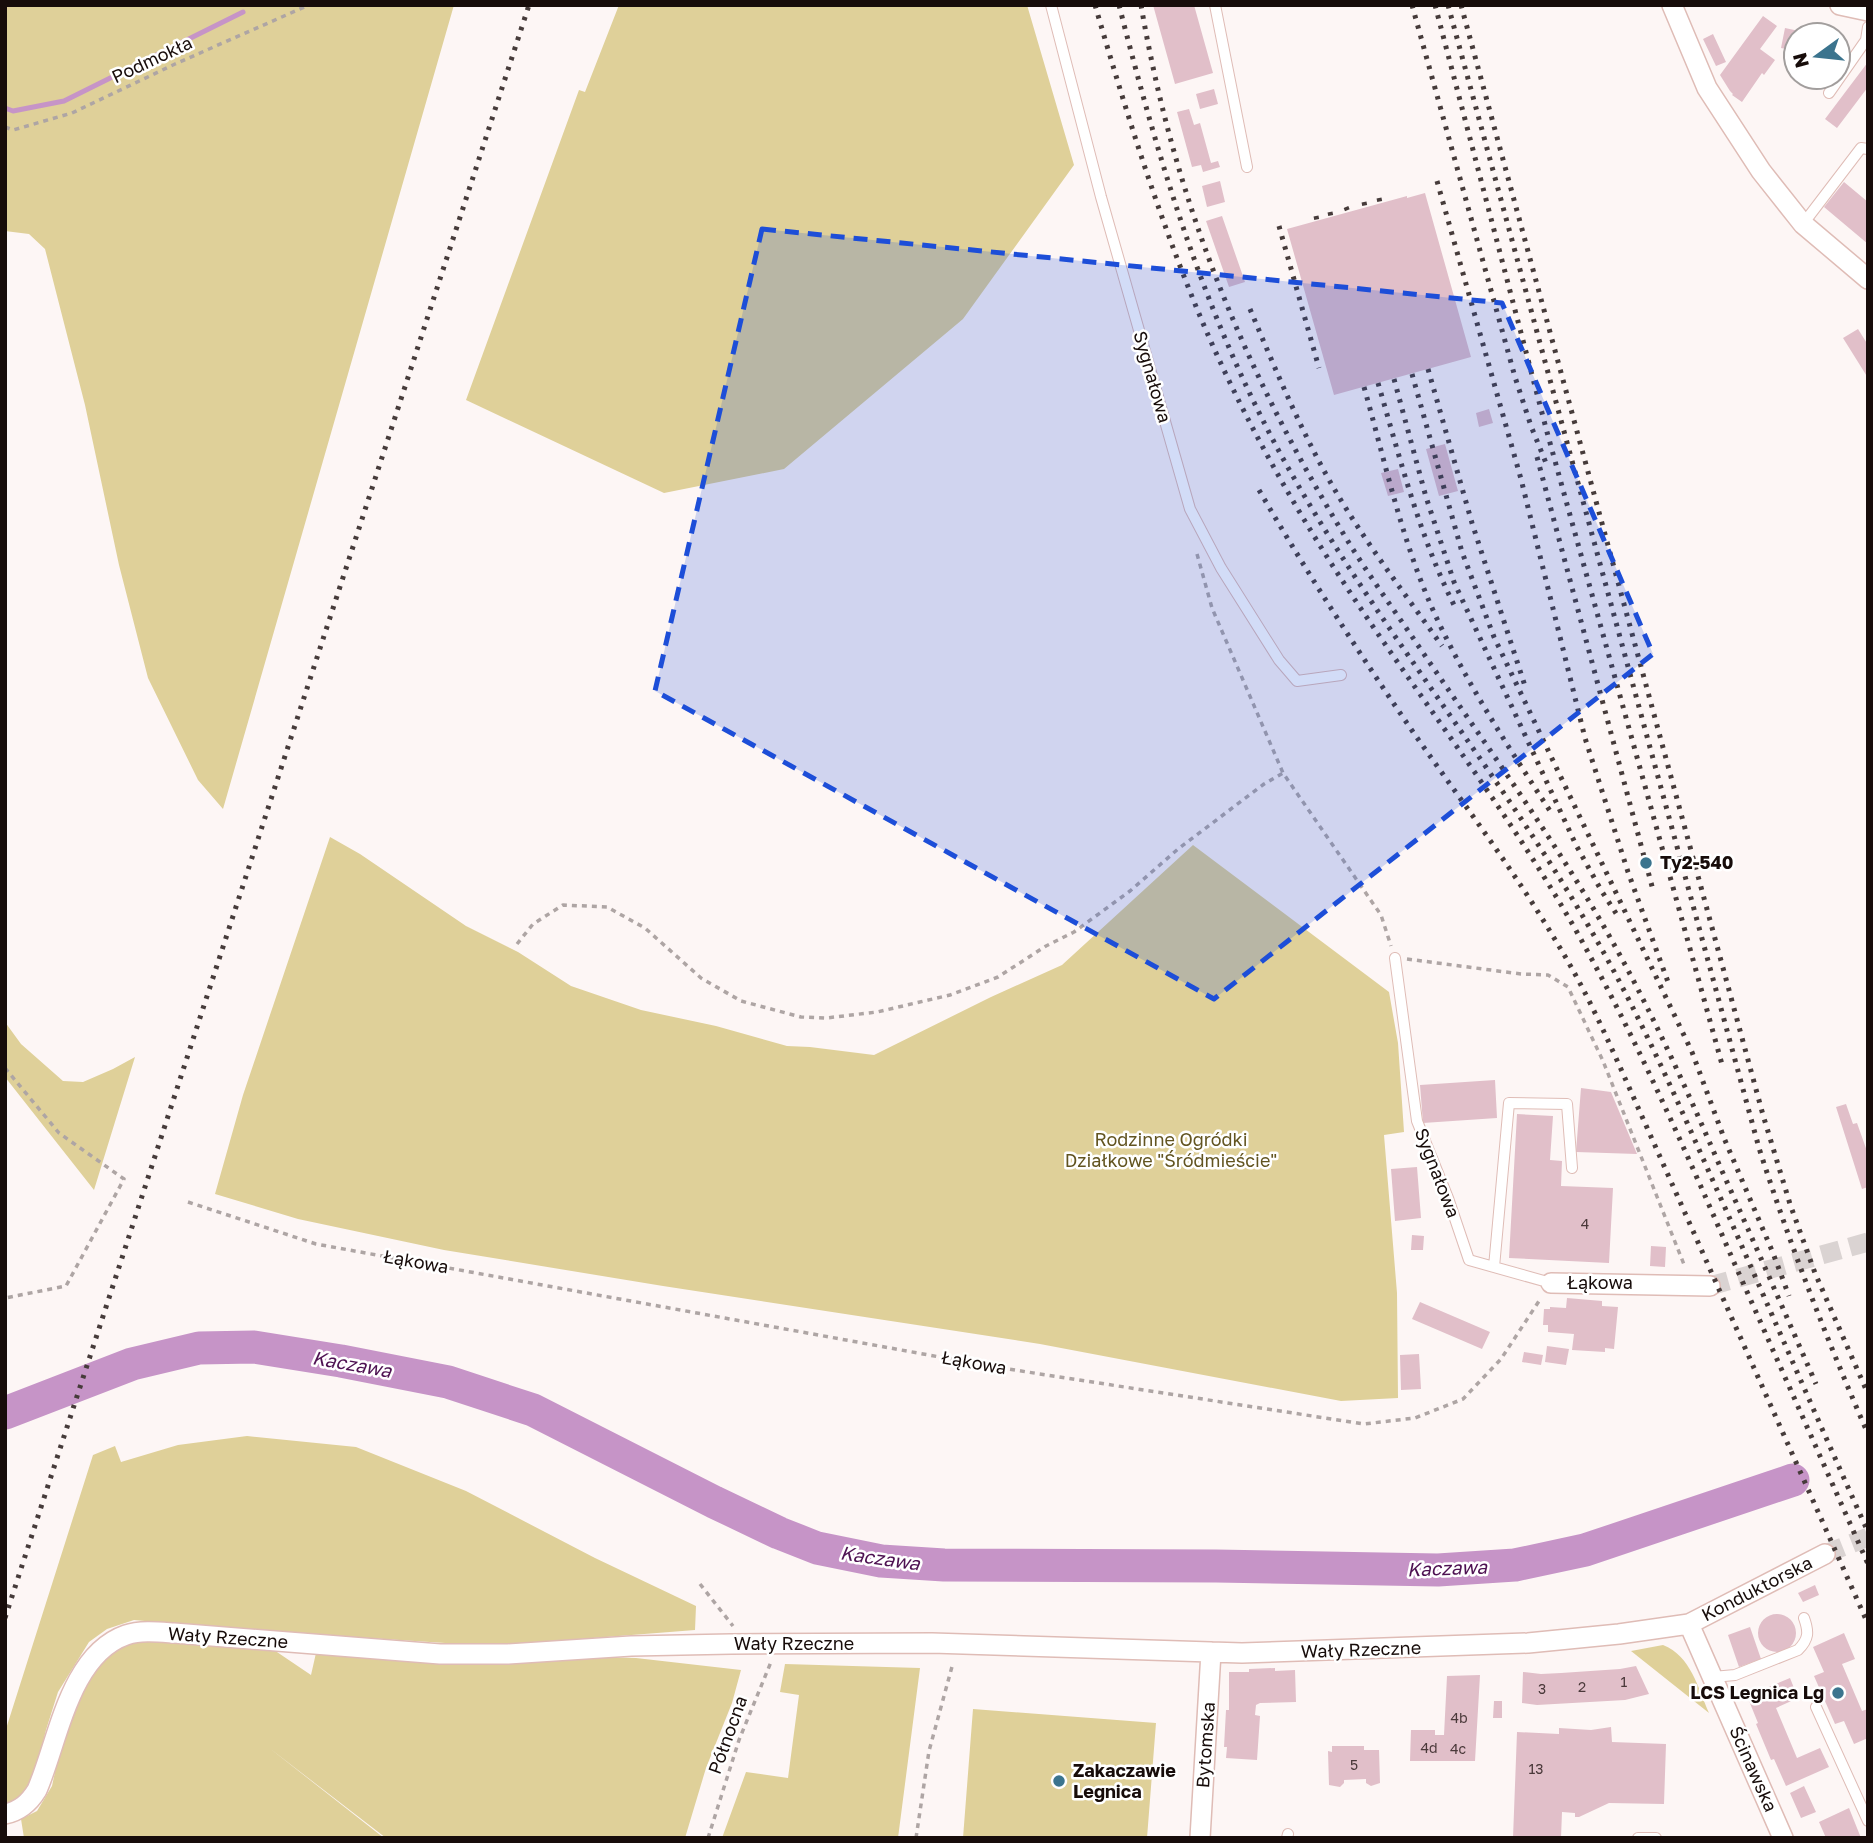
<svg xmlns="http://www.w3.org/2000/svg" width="1873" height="1843" font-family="'Golos Text',sans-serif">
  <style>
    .green { fill: #dfd099 }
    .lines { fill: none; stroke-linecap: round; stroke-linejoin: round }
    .stream { stroke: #c694c7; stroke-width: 5 }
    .river { stroke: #c694c7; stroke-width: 33 }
    .building { fill: #e1bfc9 }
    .minor-tunnel { stroke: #dad3d2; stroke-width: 19; stroke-dasharray: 19 10; stroke-linecap: butt }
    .service-casing { stroke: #dfbcb6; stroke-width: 12 }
    .minor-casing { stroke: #dfbcb6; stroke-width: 22 }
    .path { stroke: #aea5a4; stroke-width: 3.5; stroke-dasharray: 5 5; stroke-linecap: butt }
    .service { stroke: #fff; stroke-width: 10 }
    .minor { stroke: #fff; stroke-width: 19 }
    .rail { stroke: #463b3a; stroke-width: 5; stroke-dasharray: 3.5 7; stroke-linecap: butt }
    .marked { fill: #1d4ed8; fill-opacity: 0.2; stroke: #1d4ed8; stroke-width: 5; stroke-dasharray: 14 9; stroke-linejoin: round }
    .poi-dot { fill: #3b748e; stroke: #fff; stroke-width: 2.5 }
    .labels { text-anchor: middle; stroke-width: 5; stroke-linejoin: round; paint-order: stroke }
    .number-label { font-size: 14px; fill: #4a393a }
    .street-label { font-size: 18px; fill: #170c0a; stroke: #fff }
    .poi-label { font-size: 18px; font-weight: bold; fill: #170c0a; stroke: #fff; text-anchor: start }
    .park-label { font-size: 18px; fill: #625420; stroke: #fff }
    .water-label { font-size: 19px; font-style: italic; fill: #4e1252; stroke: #fff }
  </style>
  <rect width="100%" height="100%" fill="#fdf6f5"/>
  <path class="green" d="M5 5H454L223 809 198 780 148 678 119 565 85 405 45 249 29 234 5 231Z
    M619 5H1027L1074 165 963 319 784 469 664 493 466 400 579 90 585 92Z
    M330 837 360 854 466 926 518 952 571 986 641 1010 716 1026 787 1046 810 1047 874 1055 991 997 1062 965 1193 845 1389 992 1398 1043 1404 1132 1384 1135 1397 1293 1398 1398 1341 1401 1040 1344 663 1286 444 1250 298 1219 215 1194 243 1095Z
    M5 1022 21 1044 63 1081 83 1082 113 1069 135 1057 94 1190 5 1077Z
    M247 1436 356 1447 466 1491 595 1558 696 1606 695 1630 491 1646 231 1629 134 1620 107 1629 89 1642 58 1692 46 1730 37 1766 24 1793 13 1803 5 1804V1732L93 1455 115 1446 121 1462 178 1445Z
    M138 1639 271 1648 311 1675 316 1653 383 1659 483 1663 598 1657 636 1658 741 1670 732 1703 706 1768 685 1838H386L268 1747 384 1838H24L21 1819 37 1811 52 1786 61 1744 79 1699 97 1665 114 1649Z
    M1663 1645C1691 1656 1698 1688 1709 1713L1631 1651Z
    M785 1664 920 1668 898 1838H722L746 1772 788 1778 799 1695 780 1692Z
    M973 1709 1156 1723 1147 1838H963Z"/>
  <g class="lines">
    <path class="stream" d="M5 108 13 111 64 101 243 12"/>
    <path class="river" d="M5 1413 132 1364 199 1348 254 1347 341 1361 448 1382 533 1410 714 1502 779 1533 817 1548 881 1561 944 1565 1216 1566 1438 1570 1515 1565 1585 1550 1793 1480"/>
  </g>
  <path class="building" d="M1153 5H1194L1213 73 1175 84Z
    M1763 16 1777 26 1760 49 1775 60 1764 75 1762 73 1742 102 1732 95 1733 94 1730 91 1720 75Z
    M1785 28 1813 34V35H1796V51L1781 48Z
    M1713 34 1726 62 1716 66 1703 39Z
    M1868 62V87L1837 128 1825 119Z
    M1214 89 1218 104 1200 109 1196 94Z
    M1189 109 1194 125 1200 123 1211 163 1218 161 1220 167 1203 172 1201 165 1192 167 1177 112Z
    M1220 181 1225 202 1207 207 1202 186Z
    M1844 182 1868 202V244L1824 207Z
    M1425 193 1471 357 1334 395 1287 229 1407 196V198Z
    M1222 216 1245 282 1229 287 1206 221Z
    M1858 329 1868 345V378L1843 338Z
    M1489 409 1493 423 1479 427 1476 413Z
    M1445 444 1458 491 1439 496 1426 449Z
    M1398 469 1404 492 1388 496 1381 473Z
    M1495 1080 1497 1118 1423 1123 1420 1085Z
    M1581 1088 1611 1092 1637 1154 1576 1152Z
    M1846 1104 1853 1124 1857 1123 1868 1154V1187L1862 1189 1836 1107Z
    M1517 1114 1553 1116 1550 1160 1562 1161 1561 1186 1613 1188 1609 1263 1509 1258Z
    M1417 1167 1421 1218 1395 1221 1391 1169Z
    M1412 1235 1424 1236 1423 1250H1411Z
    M1651 1246 1666 1247 1665 1267 1650 1266Z
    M1567 1298 1602 1301V1306L1618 1307 1614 1349 1605 1348V1352L1572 1350 1574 1334 1548 1332V1325H1543L1544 1309H1550V1307L1566 1308Z
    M1420 1302 1490 1332 1482 1349 1412 1319Z
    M1547 1346 1569 1349 1566 1365 1545 1362Z
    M1524 1352 1543 1355 1541 1365 1522 1362Z
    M1419 1354 1421 1389 1401 1390 1400 1355Z
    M1815 1585 1819 1595 1803 1602 1798 1593Z
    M1758 1633a19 19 0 1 1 38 0a19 19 0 1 1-38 0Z
    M1750 1627 1761 1659 1739 1667 1728 1635Z
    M1844 1633 1855 1659 1842 1664 1862 1711 1868 1709V1738L1854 1744 1844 1721 1835 1724 1814 1676 1824 1672 1813 1647Z
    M1636 1666 1649 1694 1625 1700 1537 1705 1522 1703 1523 1672 1541 1674 1561 1673 1620 1669Z
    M1275 1668V1671L1295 1670 1296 1702 1260 1703 1256 1705 1255 1715 1260 1716 1257 1760 1226 1758 1227 1747H1224L1226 1710H1229V1672H1249V1669Z
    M1480 1675 1475 1761H1410L1411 1730H1435V1735H1444L1447 1676Z
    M1790 1678 1798 1698 1776 1708 1797 1758 1820 1748 1829 1767 1786 1786 1774 1759 1771 1760 1756 1724 1758 1723 1747 1696Z
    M1494 1701H1502V1718H1493Z
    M1611 1727 1612 1742 1666 1744 1664 1804 1609 1803 1579 1817H1575V1813L1562 1812 1561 1838H1513L1517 1732 1559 1734V1728L1591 1730Z
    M1332 1746H1364V1750H1379L1380 1783 1371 1786 1366 1783V1779L1344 1780V1783L1340 1787 1329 1785 1328 1751 1332 1752Z
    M1804 1786 1816 1812 1801 1818 1790 1793Z
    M1849 1808 1861 1838H1826L1819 1822Z"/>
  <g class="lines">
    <path class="minor-tunnel" d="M1710 1286 1868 1242
      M1825 1554 1868 1537"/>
    <g class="service-casing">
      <path id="service" d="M1051 5 1101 197 1190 509 1221 568 1279 660 1297 681 1341 675
        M1215 5 1247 167
        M1829 93 1866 40 1868 27
        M1803 224 1861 148 1868 149
        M1395 958 1417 1121 1448 1198 1469 1260 1551 1283
        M1494 1267 1509 1103 1567 1104 1572 1168
        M1713 1677 1735 1675 1798 1650C1809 1639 1809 1632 1804 1618
        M1816 1707 1868 1821
        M1287 1838 1288 1834
        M1638 1838H1656"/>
    </g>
    <g class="minor-casing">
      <path id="minor" d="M1672 5 1707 88 1761 171 1803 224 1868 279
        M1840 5 1868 11
        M1551 1283 1710 1286
        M1689 1624 1783 1838
        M5 1814C20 1811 29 1803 37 1790 58 1742 69 1655 126 1635 141 1630 159 1632 174 1633L440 1654H508L631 1646 731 1644 932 1643 1242 1653 1528 1643 1619 1634 1689 1624 1825 1554
        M1200 1838 1211 1652"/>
    </g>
    <path class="path" d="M5 127 13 130 72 113 175 64 309 5
      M1197 554 1212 608 1283 773 1381 915 1391 946
      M517 944 533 924 563 905 607 907 645 928 701 978 741 1001 801 1017 826 1018 877 1012 950 995 998 977 1046 946 1074 932 1130 891 1178 849 1264 784 1283 773
      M1407 959 1521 974 1548 975 1568 987 1603 1061 1685 1267
      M5 1068 59 1133 124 1179 66 1286 5 1298
      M188 1202 316 1244 995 1367 1364 1424 1415 1418 1463 1399 1501 1359 1541 1298
      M700 1584 733 1626
      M18 1838V1837
      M708 1838 739 1740 771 1662
      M916 1838 929 1751 953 1663"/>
    <use href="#service" class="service"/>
    <use href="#minor" class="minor"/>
    <path class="rail" d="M1095 5C1123 101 1152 196 1189 289 1222 373 1264 454 1311 531 1395 669 1499 794 1578 934 1638 1042 1687 1154 1736 1267 1780 1366 1824 1465 1868 1564
      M1119 5C1160 166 1205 318 1286 464 1380 632 1506 779 1600 946 1648 1031 1686 1121 1726 1210 1773 1317 1820 1425 1868 1532
      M1141 5C1174 199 1244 371 1346 538 1366 571 1389 603 1411 635 1473 727 1539 817 1596 913 1645 996 1684 1083 1722 1171 1754 1242 1785 1313 1816 1384
      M1412 5 1515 377 1531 426 1548 468
      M1435 5 1547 432 1723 1068
      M1448 5 1759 1148C1790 1245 1827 1340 1868 1434
      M1461 5 1763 1115 1790 1204 1815 1273 1868 1394
      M1437 181 1521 479 1585 738 1628 872 1668 982
      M1379 198 1380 203
      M1364 202 1365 207
      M1346 207 1348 212
      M1330 212 1331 217
      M1316 216 1317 221
      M1279 226 1319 368
      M1250 309C1274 366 1298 424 1328 478 1361 537 1403 591 1442 646
      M1428 369 1472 523 1525 686
      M1412 374 1462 552 1494 637 1692 1052 1724 1138 1773 1253 1789 1296
      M1394 379 1426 497 1454 582 1576 845 1601 890 1619 918
      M1378 383C1400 458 1419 535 1454 605
      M1364 387C1386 465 1403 547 1438 621 1470 689 1511 751 1552 814
      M1537 457 1653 890
      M1259 490C1307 573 1359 653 1413 732 1462 802 1514 870 1557 943 1583 985 1604 1031 1624 1076L1868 1624
      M5 1618 529 5"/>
  </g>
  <path class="marked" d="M762 229 1502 303 1653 654 1214 999 655 691Z"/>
  <g class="poi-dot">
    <circle cx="1646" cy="863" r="7"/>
    <circle cx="1838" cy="1693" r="7"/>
    <circle cx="1059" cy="1781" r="7"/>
  </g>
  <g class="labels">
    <g class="number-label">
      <text x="1585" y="1229">4</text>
      <text x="1624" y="1687">1</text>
      <text x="1582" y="1692">2</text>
      <text x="1542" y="1694">3</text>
      <text x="1459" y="1723">4b</text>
      <text x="1429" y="1753">4d</text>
      <text x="1458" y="1754">4c</text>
      <text x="1354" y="1770">5</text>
      <text x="1536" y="1774">13</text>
    </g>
    <g class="street-label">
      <text transform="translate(152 60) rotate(-25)" y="6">Podmokła</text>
      <text transform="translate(1152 377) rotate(74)" y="6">Sygnałowa</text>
      <text transform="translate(1437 1173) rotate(69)" y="6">Sygnałowa</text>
      <text transform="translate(416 1262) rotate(10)" y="6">Łąkowa</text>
      <text x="1600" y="1289">Łąkowa</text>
      <text transform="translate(974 1363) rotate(10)" y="6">Łąkowa</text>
      <text transform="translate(1757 1589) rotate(-27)" y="6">Konduktorska</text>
      <text transform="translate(228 1638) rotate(4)" y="6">Wały Rzeczne</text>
      <text x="794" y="1650">Wały Rzeczne</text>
      <text transform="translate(1361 1650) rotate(-2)" y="6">Wały Rzeczne</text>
      <text transform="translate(728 1735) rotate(-70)" y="6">Północna</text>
      <text transform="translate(1206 1745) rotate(-86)" y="6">Bytomska</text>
      <text transform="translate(1753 1769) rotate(66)" y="6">Ścinawska</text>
    </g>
    <g class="poi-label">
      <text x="1660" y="869">Ty2-540</text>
      <text x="1824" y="1699" text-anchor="end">LCS Legnica Lg</text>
      <text x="1073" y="1777">Zakaczawie<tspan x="1073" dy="21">Legnica</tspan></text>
    </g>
    <g class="park-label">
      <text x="1171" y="1146">Rodzinne Ogródki<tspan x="1171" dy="21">Działkowe "Śródmieście"</tspan></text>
    </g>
    <g class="water-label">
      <text transform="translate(352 1364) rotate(10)" y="7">Kaczawa</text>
      <text transform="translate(880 1558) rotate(8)" y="7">Kaczawa</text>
      <text transform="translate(1447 1568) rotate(-2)" y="7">Kaczawa</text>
    </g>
  </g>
  <rect width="1873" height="1843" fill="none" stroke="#170c0a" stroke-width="14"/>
  <g transform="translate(1817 56) rotate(255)"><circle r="33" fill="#ffffff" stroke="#a29e9d" stroke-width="2"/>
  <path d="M0-5L12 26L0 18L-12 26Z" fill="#3b748e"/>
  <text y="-10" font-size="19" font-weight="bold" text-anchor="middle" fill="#170c0a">N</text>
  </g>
</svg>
